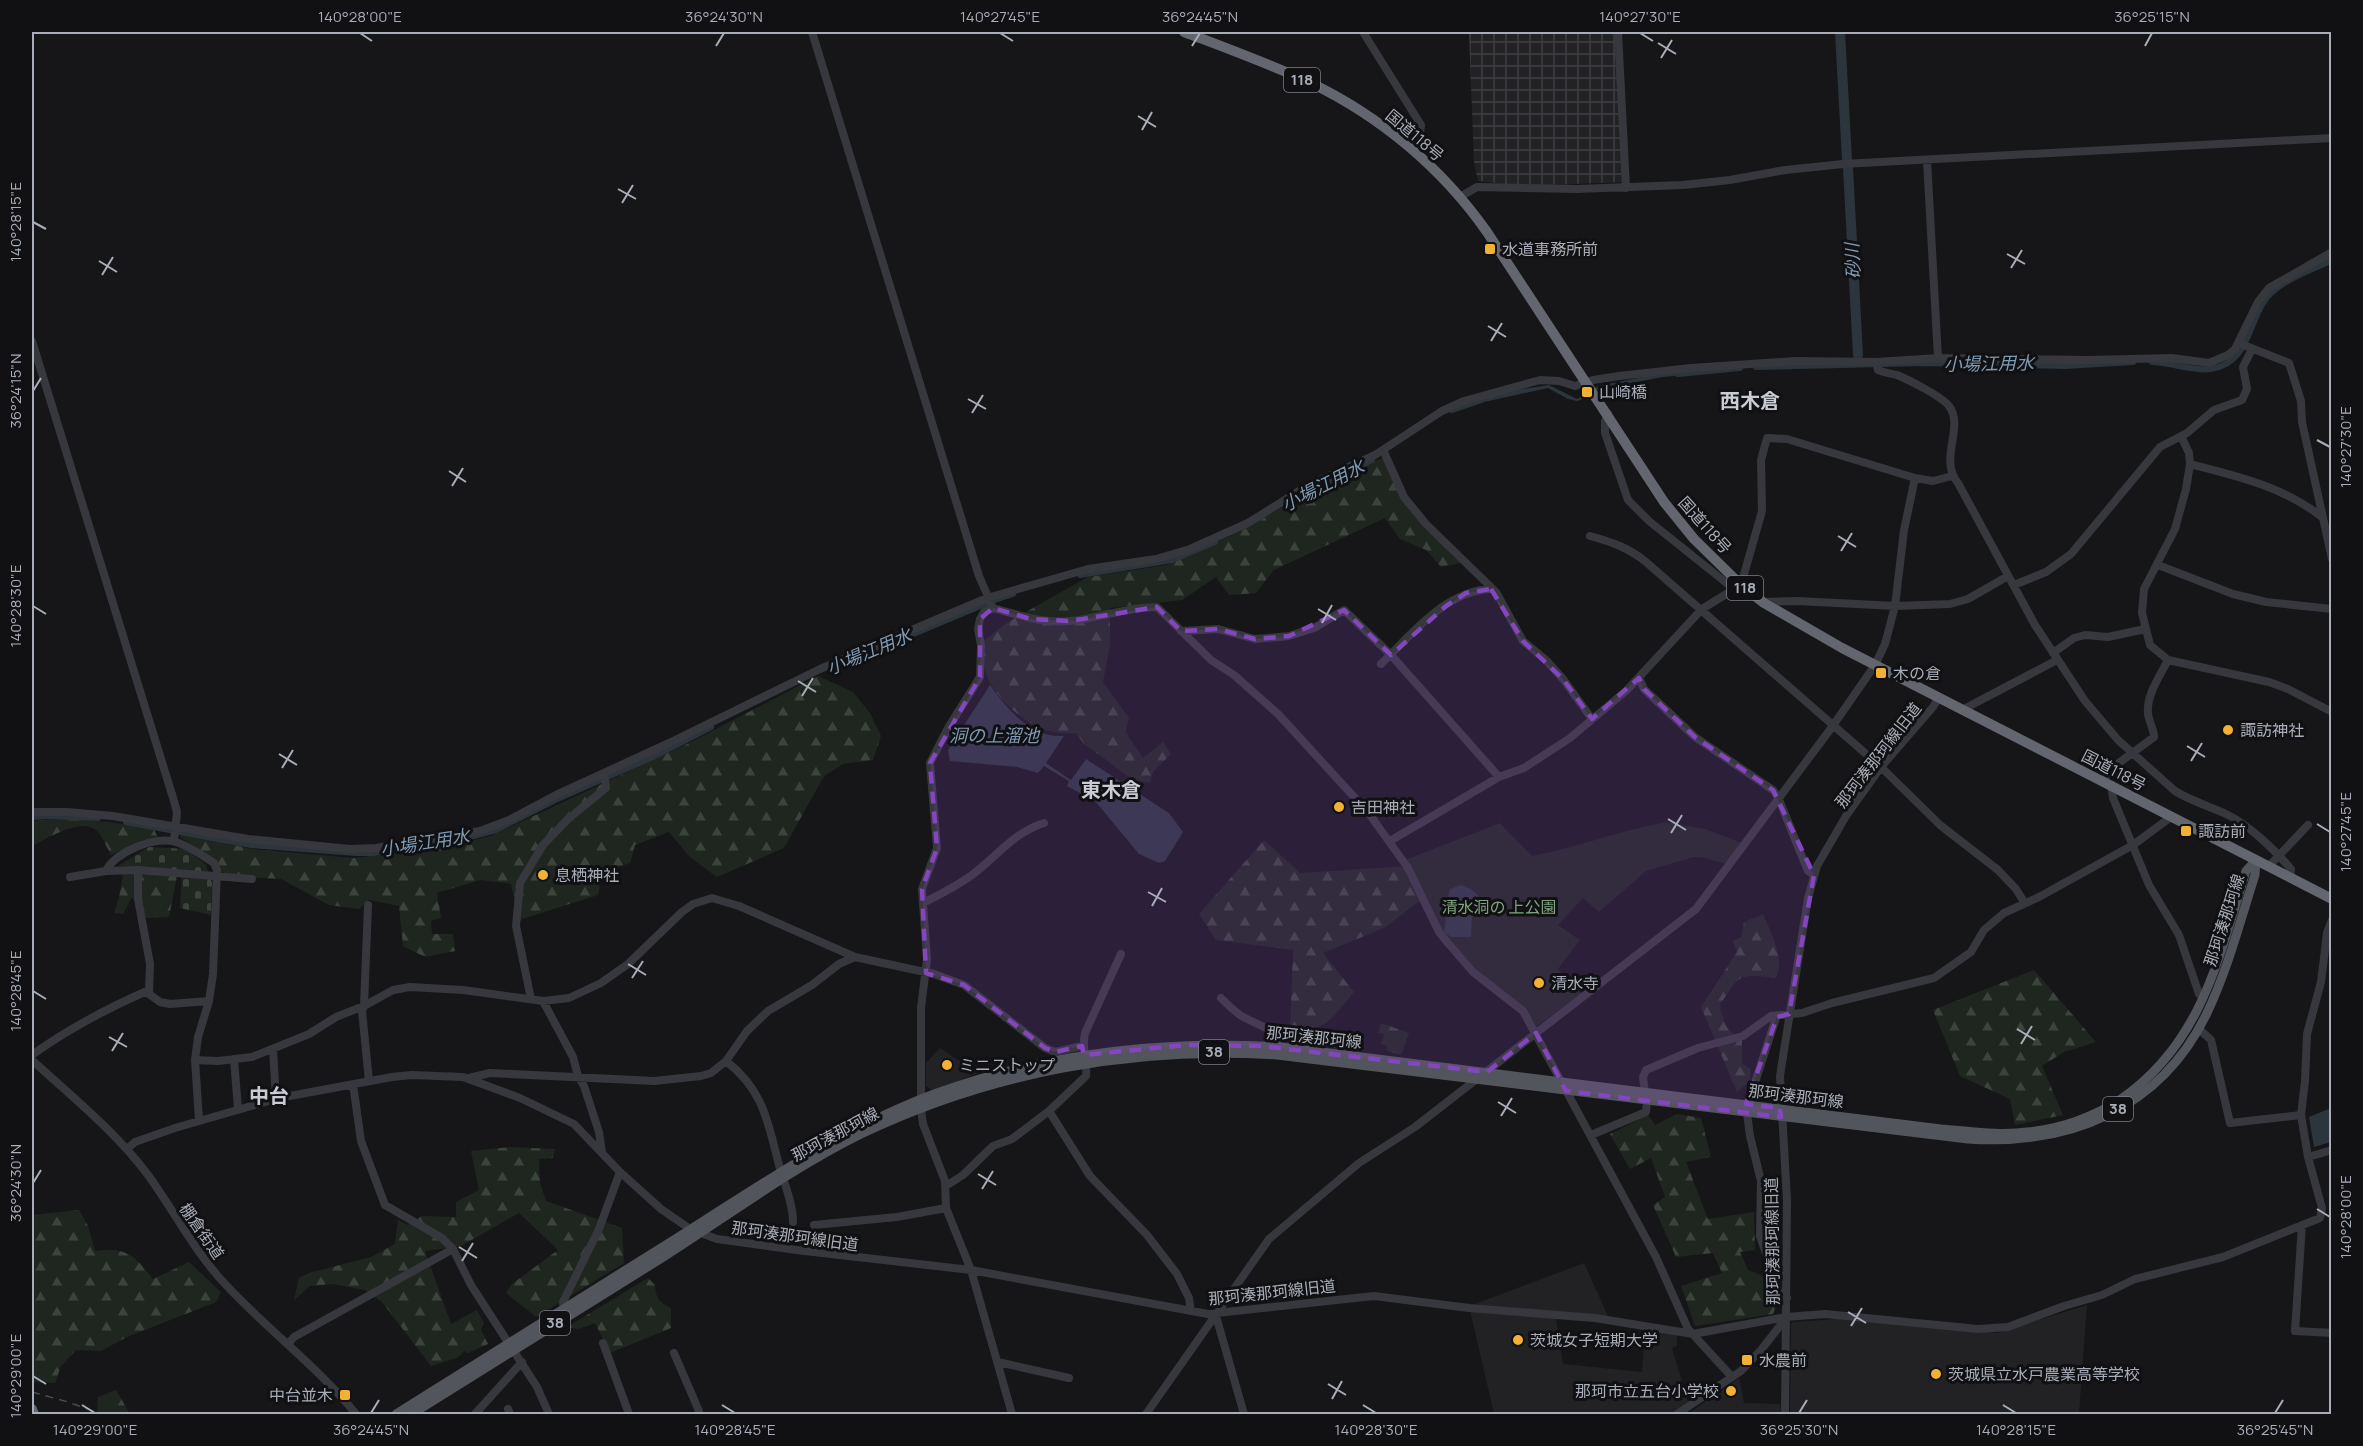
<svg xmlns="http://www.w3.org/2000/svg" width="2363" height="1446" font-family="Manrope,'Noto Sans JP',sans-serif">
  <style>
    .built { fill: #222225 }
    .industrial { fill: url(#industrial-grid) }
    .forest { fill: url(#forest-firs) }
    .cemetery { fill: url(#cemetery-stones) }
    .park { fill: #1e261f }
    .water { fill: #2c353c }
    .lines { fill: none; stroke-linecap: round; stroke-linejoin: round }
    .canal { stroke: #2c353c; stroke-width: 6 }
    .river { stroke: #2c353c; stroke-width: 10 }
    .minor { stroke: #37383d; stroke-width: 8 }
    .major { stroke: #53555c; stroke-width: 9 }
    .highway { stroke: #63666e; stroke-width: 10 }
    .rail { stroke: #4a4c52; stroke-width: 1.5; stroke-dasharray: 8 6; stroke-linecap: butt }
    .marked { fill: #8446be; fill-opacity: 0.2; stroke: #8446be; stroke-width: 4.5; stroke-dasharray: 12 8; stroke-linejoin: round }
    .ticks { fill: none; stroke: #a8adb8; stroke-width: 2 }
    .poi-dot { fill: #f2b134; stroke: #111113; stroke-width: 2 }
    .labels { text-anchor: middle; stroke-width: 6; stroke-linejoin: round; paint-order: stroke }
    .shield { fill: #111113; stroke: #7b7e86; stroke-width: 1.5 }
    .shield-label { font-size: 15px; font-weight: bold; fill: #a8adb8 }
    .street-label { font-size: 16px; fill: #a8adb8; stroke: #111113 }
    .poi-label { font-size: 16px; fill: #a8adb8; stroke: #111113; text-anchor: start }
    .park-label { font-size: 16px; fill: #7fa381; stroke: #111113 }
    .water-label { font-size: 18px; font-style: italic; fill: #7f9bb3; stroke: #111113 }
    .quarter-label { font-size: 20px; font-weight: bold; fill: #c9ccd4; stroke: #111113 }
    .neatline { fill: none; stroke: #a8adb8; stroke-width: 2 }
    .ticks-label { font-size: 15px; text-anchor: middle; fill: #a8adb8 }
  </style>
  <defs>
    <pattern id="industrial-grid" width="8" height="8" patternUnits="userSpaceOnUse" patternTransform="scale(1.5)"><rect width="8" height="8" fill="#222225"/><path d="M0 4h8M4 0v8" fill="none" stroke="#3f3f43"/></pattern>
    <pattern id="forest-firs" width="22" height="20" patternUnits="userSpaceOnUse" patternTransform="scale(1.5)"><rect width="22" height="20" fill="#1e261f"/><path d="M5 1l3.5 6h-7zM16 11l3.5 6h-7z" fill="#3c433d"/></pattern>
    <pattern id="cemetery-stones" width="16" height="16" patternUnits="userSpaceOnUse" patternTransform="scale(1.5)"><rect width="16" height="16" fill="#1e261f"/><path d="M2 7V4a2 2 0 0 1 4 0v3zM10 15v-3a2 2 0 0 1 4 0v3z" fill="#3c433d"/></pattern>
  </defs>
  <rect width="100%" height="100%" fill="#161618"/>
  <path class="built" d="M940 1048 978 1073 933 1091 926 1086V1063Z
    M1584 1263 1608 1316 1555 1312 1563 1364 1642 1372 1645 1329 1677 1335V1346L1672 1348 1688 1402 1670 1414H1494L1470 1310 1472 1305Z
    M2087 1305 2079 1414H1790L1791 1324 1793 1322 1837 1319 1997 1333Z
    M1739 1378 1744 1403 1780 1404 1781 1414H1688Z"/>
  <path class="industrial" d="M1469 32H1616L1624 182 1523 186 1478 181 1474 163Z"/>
  <path class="forest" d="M1382 458 1400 496 1425 529 1465 562 1441 567 1426 550 1400 539 1385 518 1274 570 1256 593 1229 595 1216 577 1182 600 1110 608V644L1103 682 1129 718 1125 731 1143 758 1163 742 1171 754 1153 772 1150 783 1133 780 1083 743 1076 733C1069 733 1060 734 1053 732 1029 728 1000 702 989 681 983 669 984 653 984 640L1008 622 1088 577 1167 565 1249 527 1304 493Z
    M818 676 853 692 870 713 881 736 873 760 843 764 824 776 784 848 717 877 690 857 669 832 635 845 630 863 602 872 598 895 519 920 511 884 480 880 437 893 441 918 431 921 432 934H453L455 951 425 957 403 946 399 906 369 900 359 909 329 905 281 879 223 876 217 862 180 837V833L252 849 354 858 445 847 491 836 685 745Z
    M64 819 108 822 154 829 159 840 137 843 111 855C107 848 103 837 97 831 83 816 46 839 32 846V821Z
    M1264 840 1300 873 1471 862 1384 928 1323 953 1354 992C1336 1013 1321 1040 1290 1027L1293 950 1216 940 1199 914Z
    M143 872 177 876 169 917 145 918 132 897 123 914 114 913 119 898 123 874Z
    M1763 914C1770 930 1786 962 1776 978 1738 974 1741 973 1720 1005 1723 1023 1726 1031 1742 1039V1064L1751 1069 1750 1081 1737 1092 1701 1007 1737 952 1733 941 1741 937 1744 922Z
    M2034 970 2096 1042 2064 1052 2042 1066 2063 1115 2015 1125 2010 1099 1960 1076 1933 1010Z
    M1381 1023 1409 1033 1401 1055 1387 1051V1046L1381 1044 1384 1034 1378 1033Z
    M1677 1114 1701 1118 1711 1157 1686 1162 1708 1219 1754 1212 1755 1250 1740 1252 1748 1270 1766 1277 1778 1302 1773 1314 1695 1326 1681 1286 1722 1273 1713 1253 1676 1257 1653 1205 1665 1197 1651 1158 1630 1169 1610 1134 1648 1115 1655 1125Z
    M510 1147 555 1149 553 1158 539 1159 540 1183 546 1201 622 1228 624 1263 536 1317 506 1293 512 1284 558 1250 519 1213 461 1246 425 1251 451 1324 477 1310 484 1323 481 1330 488 1344 468 1353 465 1351 457 1358 431 1366 382 1302 365 1290 332 1284 310 1286 294 1300 299 1278 309 1273 371 1257 395 1244 398 1220 408 1225 421 1216 456 1217V1202L479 1190 471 1151Z
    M79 1210 88 1226 95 1251C127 1247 134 1255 153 1279L189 1262 221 1292 216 1302 127 1337 101 1351 76 1350 61 1366 55 1383 34 1382 32 1376V1215Z
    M648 1278 655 1285C656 1299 659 1302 671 1308V1328L610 1353 595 1323 579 1329 567 1327Z
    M116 1390 130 1414H97L98 1397Z"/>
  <path class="cemetery" d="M149 847 186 849 206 865 212 883 211 915 180 908 182 871 118 866Z"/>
  <path class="park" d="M1665 822 1705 829 1742 843 1726 864 1705 858 1694 857 1646 871 1599 912 1583 898 1558 925 1580 940 1558 969 1581 993 1536 1027 1476 978 1442 932 1424 891 1405 860 1500 823 1532 856C1577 847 1620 831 1665 822Z"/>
  <path class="water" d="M1684 371V375L1663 377 1600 389 1586 398 1577 401 1568 399 1548 388 1475 404 1474 400 1516 390 1549 385 1577 399 1598 386 1663 373Z
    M990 685C1008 710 1031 738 1064 736L1046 763 1071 780 1086 759 1169 813 1183 832 1165 861 1159 863 1139 854 1095 801 1067 786 1069 781 1044 766 1038 773 1017 767 950 761 948 750Z
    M1461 885 1471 889 1478 895 1472 916 1471 937H1451L1444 932C1447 918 1446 903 1450 889Z
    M2331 1108V1142L2314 1147 2309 1117Z"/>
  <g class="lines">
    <path class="canal" d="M2152 362C2169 362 2196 372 2211 369 2252 363 2247 317 2271 293 2287 278 2312 270 2332 260
      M1756 367 1924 363 2065 366 2133 362
      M1678 374 1740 368
      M1452 410 1482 400
      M1300 494 1372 460
      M1080 575 1172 560 1215 542
      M861 656 992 601 1013 594
      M32 817 47 816 98 818
      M126 822 251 845 356 853H373L463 839 496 830 555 800 653 757 711 727"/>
    <path class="river" d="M1840 32 1847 160
      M1848 168 1858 355"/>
    <path class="minor" d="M812 32 979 576 993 608C1019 615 1043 624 1070 621 1099 618 1128 607 1157 607L1211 660 1234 675 1278 714 1355 798 1370 815 1408 868 1439 932 1447 942 1473 972 1523 1011 1656 1257 1688 1329 1732 1377
      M1363 32 1421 125 1420 134 1410 148
      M1618 32 1626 188
      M1927 160 1938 358
      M1460 197 1477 187 1577 189 1683 185 1730 180 1785 170 1843 164 2332 138
      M32 341 174 801 177 812 174 841
      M2241 344 2289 363 2301 401 2302 422 2332 559
      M1876 362 1878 370C1884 373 1890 373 1897 375 1909 380 1941 396 1949 406 1965 426 1938 460 1958 483L2035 625 2085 701 2118 740 2175 791C2191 801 2209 806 2226 814 2248 824 2275 850 2291 869L2290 877
      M1608 414 1605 421V433L1628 500 1649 521 1734 589
      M2181 436 2189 453 2190 464 2186 489 2175 529 2144 589 2142 613 2150 645 2168 660 2269 682 2288 689 2332 712
      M1383 450 1404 497 1426 524 1496 592 1523 641 1546 660 1563 679 1592 719
      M2190 464C2237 476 2284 487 2322 517
      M1590 536C1612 542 1629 548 1646 562L1881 767 1940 825 1998 870 2016 889 2024 902
      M2158 565 2233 594 2266 602 2332 609
      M2014 585 2046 572 2071 554 2160 447 2187 433 2214 410 2242 400 2247 389 2243 367 2252 349
      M1764 602 1798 601 1895 606 1950 604 1968 599 2008 576
      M993 608 984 612 980 619 978 629 981 645 980 677 948 728 930 763 937 848 922 889 927 959 921 1008V1109L923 1124 945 1181 946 1208 971 1270 1012 1414
      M1181 631 1218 629 1255 639 1289 636 1314 628 1344 610 1391 655 1499 777
      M2053 653 2074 638 2085 635 2108 637 2145 629
      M1381 664C1411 635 1446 590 1491 589
      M1639 678 1644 689 1695 737 1773 790 1778 797 1808 871 1814 875
      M1962 710 2057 660
      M2103 781 2112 768 2154 737C2154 729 2149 722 2148 714 2146 695 2160 676 2168 660
      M2111 785 2113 798 2149 885 2179 935 2199 994 2203 998
      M32 812H67L113 816 248 839 350 849 376 848 480 831 509 820 556 795 669 743 820 669 987 598 1088 569 1156 559 1190 549 1248 523 1309 485 1375 455 1442 411 1464 401 1540 380 1559 381 1575 386 1593 380 1619 376 1691 368 1796 361 1876 362 1938 358 2088 360 2172 358 2209 363 2228 355 2235 349 2258 302 2269 288 2332 252
      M1390 841 1499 777 1524 768 1570 738 1627 690 1702 609 1741 585 1762 511 1761 460 1767 438 1787 439 1915 478 1933 481 1952 476
      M2269 866 2308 825
      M138 870V899L150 964 149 994 160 1002 170 1004 209 1001
      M106 871C114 852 157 835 176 842 189 846 203 856 214 863L217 870 213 974 209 1001 198 1037 195 1060 199 1120
      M70 877 106 871 138 870 252 879
      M923 903C939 895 957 886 972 875 997 856 1013 833 1044 823
      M368 905 364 1006 362 1011 369 1081
      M1221 998C1227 1004 1233 1010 1240 1015 1255 1025 1278 1028 1281 1047
      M531 999 516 926 520 883 543 845 568 819 606 788 604 773
      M543 1001 573 1057 578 1076 584 1086 599 1132 602 1153
      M2199 1029 2211 1040 2230 1123 2301 1115
      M273 1049 276 1099
      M32 1055C68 1029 108 1008 149 990
      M234 1059 238 1109
      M32 1060C72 1097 115 1131 148 1175 175 1212 195 1253 227 1286 269 1331 318 1367 356 1414
      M195 1060 218 1061 252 1057 309 1034 336 1017 364 1006 393 990 410 987 463 990 543 1001 569 998 601 983 628 964 682 912 693 904 712 898 739 906 855 957 934 974 964 985 1045 1048 1055 1052 1082 1046
      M726 1061C767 1093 768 1127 781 1172 786 1188 793 1205 793 1222
      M469 1078 490 1073 654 1081 701 1076 711 1073 726 1061 747 1031 768 1011 812 985 839 964 855 957
      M353 1084 361 1141 385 1205 442 1238 453 1249 471 1285 537 1387 549 1414
      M1645 1093 1643 1077 1646 1070 1698 1048 1743 1036 1771 1016 1802 1013 1832 1003 1934 978 1971 952 1984 930 2004 913 2039 897 2133 845 2171 817
      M1748 1104 1777 1015
      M1049 1111 1090 1176 1147 1235 1177 1274 1189 1298 1191 1311
      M1747 1113 1750 1136 1761 1181 1760 1236 1780 1295 1787 1298
      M1591 1135 1646 1112 1647 1101
      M127 1149 135 1142 175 1128 279 1098 392 1077 412 1075 463 1077 520 1098 574 1124 620 1172 661 1209 690 1229 717 1239 796 1250 971 1270 1208 1314 1374 1296 1469 1308 1595 1318 1693 1334 1786 1317 1825 1314 1978 1329 2008 1327 2064 1306 2102 1295 2135 1279 2223 1257 2320 1218 2322 1208 2308 1157 2301 1115 2305 1081 2307 1034 2321 982 2327 933 2332 920
      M2308 1157 2332 1150
      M946 1186 963 1175 993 1146 1012 1139 1049 1111 1086 1076C1088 1059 1081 1050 1085 1033L1121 954
      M814 1225 897 1217 946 1208
      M2302 1225 2295 1331 2332 1333
      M564 1309 563 1302 599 1229 620 1172
      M1216 1316 1244 1414
      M603 1343 629 1414
      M288 1344 294 1337 453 1249
      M674 1353 699 1411
      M998 1362 1069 1378
      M508 1409 510 1414
      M475 1414 522 1362
      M1146 1414 1269 1239 1359 1163 1415 1127 1696 909 1832 727 1875 665 1885 644 1895 606 1904 530 1915 478
      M1677 1414 1741 1371 1761 1350 1786 1318
      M1785 1414 1787 1200 1780 1076 1808 898 1817 866 1846 816 1881 767 1933 707 1939 697"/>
    <path class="major" d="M396 1414C494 1353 591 1292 688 1231 768 1180 847 1126 937 1093 1047 1053 1164 1040 1281 1047L1941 1129C1969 1131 1999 1136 2027 1132 2060 1129 2094 1117 2121 1099 2201 1044 2219 958 2246 871L2256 860
      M412 1414C496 1361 581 1309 665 1256 729 1215 792 1168 861 1134 991 1072 1133 1046 1277 1055L1968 1139C2069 1146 2161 1109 2207 1013 2228 969 2240 921 2255 875L2256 860"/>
    <path class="highway" d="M1184 32C1226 48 1270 64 1311 83 1381 117 1442 168 1487 232L1664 502 1694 539 1741 585 1764 603 1842 648 2332 899
      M32 1409 34 1414"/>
    <path class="rail" d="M32 1392 68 1402 101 1414"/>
  </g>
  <path class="marked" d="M1491 589 1523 641 1563 679 1592 719 1639 678 1644 689 1695 737 1773 790 1814 875 1789 1014 1777 1017 1746 1104 1780 1108 1781 1117 1566 1091 1536 1033 1487 1072 1261 1046 1186 1045 1084 1055 1082 1046 1055 1052 1045 1048 964 985 926 973 922 889 937 848 930 763 980 677V619L993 608 1031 619 1070 621 1157 607 1181 631 1218 629 1255 639 1289 636 1344 610 1391 655 1446 606 1466 593Z"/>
  <path class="ticks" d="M360 33 372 41M1000 33 1013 41M1640 33 1653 41M1658 43 1676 54M716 46 724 33M1192 46 1200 33M2145 46 2152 33M1661 58 1672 40M1138 116 1156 127M1142 130 1152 112M618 189 636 199M622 203 633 185M33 222 46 229M2007 254 2025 264M99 261 117 272M2011 268 2022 250M102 275 113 257M1488 326 1506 337M1491 341 1502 323M33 391 41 378M968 399 986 409M972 413 983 395M2317 440 2330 447M449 471 466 482M452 486 463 468M1838 536 1856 547M1841 551 1852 533M33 606 46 614M1318 609 1336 620M1322 623 1332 605M798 681 816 692M802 696 813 678M2187 746 2205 757M279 754 297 765M2191 761 2202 743M282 768 293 750M1668 819 1686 830M2317 824 2330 832M1671 833 1682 815M1148 892 1166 902M1152 906 1162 888M628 964 646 975M632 978 643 961M33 991 46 999M2017 1029 2035 1040M109 1037 127 1047M2021 1044 2032 1026M112 1051 123 1033M1498 1102 1516 1113M1501 1116 1512 1098M978 1174 996 1185M33 1183 41 1170M982 1189 993 1171M2317 1209 2330 1217M459 1247 477 1258M462 1261 473 1243M1848 1312 1866 1323M1851 1326 1862 1308M33 1376 46 1384M1328 1384 1346 1395M1332 1399 1342 1381M82 1405 95 1413M722 1405 735 1413M1363 1405 1376 1413M2003 1405 2016 1413M371 1413 379 1400M1799 1413 1807 1400M2275 1413 2283 1400"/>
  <g class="poi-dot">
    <rect x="1484" y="243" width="12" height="12" rx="3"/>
    <rect x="1581" y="386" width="12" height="12" rx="3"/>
    <rect x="1875" y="667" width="12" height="12" rx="3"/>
    <circle cx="2228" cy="730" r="6"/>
    <circle cx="1339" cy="807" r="6"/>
    <rect x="2180" y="825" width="12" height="12" rx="3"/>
    <circle cx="543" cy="875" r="6"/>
    <circle cx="1539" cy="983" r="6"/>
    <circle cx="947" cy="1065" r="6"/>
    <circle cx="1518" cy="1340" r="6"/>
    <rect x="1741" y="1354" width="12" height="12" rx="3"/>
    <circle cx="1936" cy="1374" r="6"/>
    <circle cx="1731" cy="1391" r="6"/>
    <rect x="339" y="1389" width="12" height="12" rx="3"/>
  </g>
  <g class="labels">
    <g class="shield">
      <rect x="1284" y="68" width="36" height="24" rx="4.5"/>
      <rect x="1727" y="576" width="36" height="24" rx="4.5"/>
      <rect x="1199" y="1040" width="30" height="24" rx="4.5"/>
      <rect x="2103" y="1097" width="30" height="24" rx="4.5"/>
      <rect x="540" y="1311" width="30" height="24" rx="4.5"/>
    </g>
    <g class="shield-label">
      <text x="1302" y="85">118</text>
      <text x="1745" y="593">118</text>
      <text x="1214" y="1057">38</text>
      <text x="2118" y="1114">38</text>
      <text x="555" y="1328">38</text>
    </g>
    <g class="street-label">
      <text transform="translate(1415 135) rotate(40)" y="6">国道118号</text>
      <text transform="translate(1705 525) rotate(48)" y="6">国道118号</text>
      <text transform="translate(1878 755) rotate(-52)" y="6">那珂湊那珂線旧道</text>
      <text transform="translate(2114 770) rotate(27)" y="6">国道118号</text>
      <text transform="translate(2224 920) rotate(-72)" y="6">那珂湊那珂線</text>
      <text transform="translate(1314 1037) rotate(6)" y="6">那珂湊那珂線</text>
      <text transform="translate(1796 1096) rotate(7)" y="6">那珂湊那珂線</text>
      <text transform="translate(835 1134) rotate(-28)" y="6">那珂湊那珂線</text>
      <text transform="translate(202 1231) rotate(55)" y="6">棚倉街道</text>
      <text transform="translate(795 1236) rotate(8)" y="6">那珂湊那珂線旧道</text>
      <text transform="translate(1772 1241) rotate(-91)" y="6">那珂湊那珂線旧道</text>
      <text transform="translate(1272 1292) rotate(-6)" y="6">那珂湊那珂線旧道</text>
    </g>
    <g class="poi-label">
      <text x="1502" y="255">水道事務所前</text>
      <text x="1599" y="398">山崎橋</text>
      <text x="1893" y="679">木の倉</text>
      <text x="2240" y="736">諏訪神社</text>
      <text x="1351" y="813">吉田神社</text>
      <text x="2198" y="837">諏訪前</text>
      <text x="555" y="881">息栖神社</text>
      <text x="1551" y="989">清水寺</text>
      <text x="959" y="1071">ミニストップ</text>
      <text x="1530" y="1346">茨城女子短期大学</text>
      <text x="1759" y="1366">水農前</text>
      <text x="1948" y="1380">茨城県立水戸農業高等学校</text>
      <text x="1719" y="1397" text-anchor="end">那珂市立五台小学校</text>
      <text x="333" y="1401" text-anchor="end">中台並木</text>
    </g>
    <g class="park-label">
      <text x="1499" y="913">清水洞の 上公園</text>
    </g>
    <g class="water-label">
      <text transform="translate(1853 261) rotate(-93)" y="6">砂川</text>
      <text transform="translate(1989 364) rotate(-1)" y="6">小場江用水</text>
      <text transform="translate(1323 486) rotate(-27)" y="6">小場江用水</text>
      <text transform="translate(869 652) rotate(-23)" y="6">小場江用水</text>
      <text x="994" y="742">洞の上溜池</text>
      <text transform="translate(425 843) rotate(-9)" y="6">小場江用水</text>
    </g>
    <g class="quarter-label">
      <text x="1750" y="408">西木倉</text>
      <text x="1111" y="797">東木倉</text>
      <text x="269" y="1103">中台</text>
    </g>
  </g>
  <rect width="2363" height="1446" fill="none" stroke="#111113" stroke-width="66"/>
  <rect x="33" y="33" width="2297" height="1380" class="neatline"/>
  <g class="ticks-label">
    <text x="360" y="22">140°28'00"E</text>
    <text x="724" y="22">36°24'30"N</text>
    <text x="1000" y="22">140°27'45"E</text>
    <text x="1200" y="22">36°24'45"N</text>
    <text x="1640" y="22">140°27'30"E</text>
    <text x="2152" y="22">36°25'15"N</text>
    <text transform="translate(16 222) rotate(-90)" y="5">140°28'15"E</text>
    <text transform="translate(16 391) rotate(-90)" y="5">36°24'15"N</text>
    <text transform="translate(2346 447) rotate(-90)" y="5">140°27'30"E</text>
    <text transform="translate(16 606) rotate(-90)" y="5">140°28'30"E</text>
    <text transform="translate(2346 832) rotate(-90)" y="5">140°27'45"E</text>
    <text transform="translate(16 991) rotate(-90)" y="5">140°28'45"E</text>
    <text transform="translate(16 1183) rotate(-90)" y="5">36°24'30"N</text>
    <text transform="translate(2346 1217) rotate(-90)" y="5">140°28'00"E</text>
    <text transform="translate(16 1376) rotate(-90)" y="5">140°29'00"E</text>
    <text x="95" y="1435">140°29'00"E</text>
    <text x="371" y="1435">36°24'45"N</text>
    <text x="735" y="1435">140°28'45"E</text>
    <text x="1376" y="1435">140°28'30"E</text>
    <text x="1799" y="1435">36°25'30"N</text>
    <text x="2016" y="1435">140°28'15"E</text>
    <text x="2275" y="1435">36°25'45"N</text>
  </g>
</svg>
